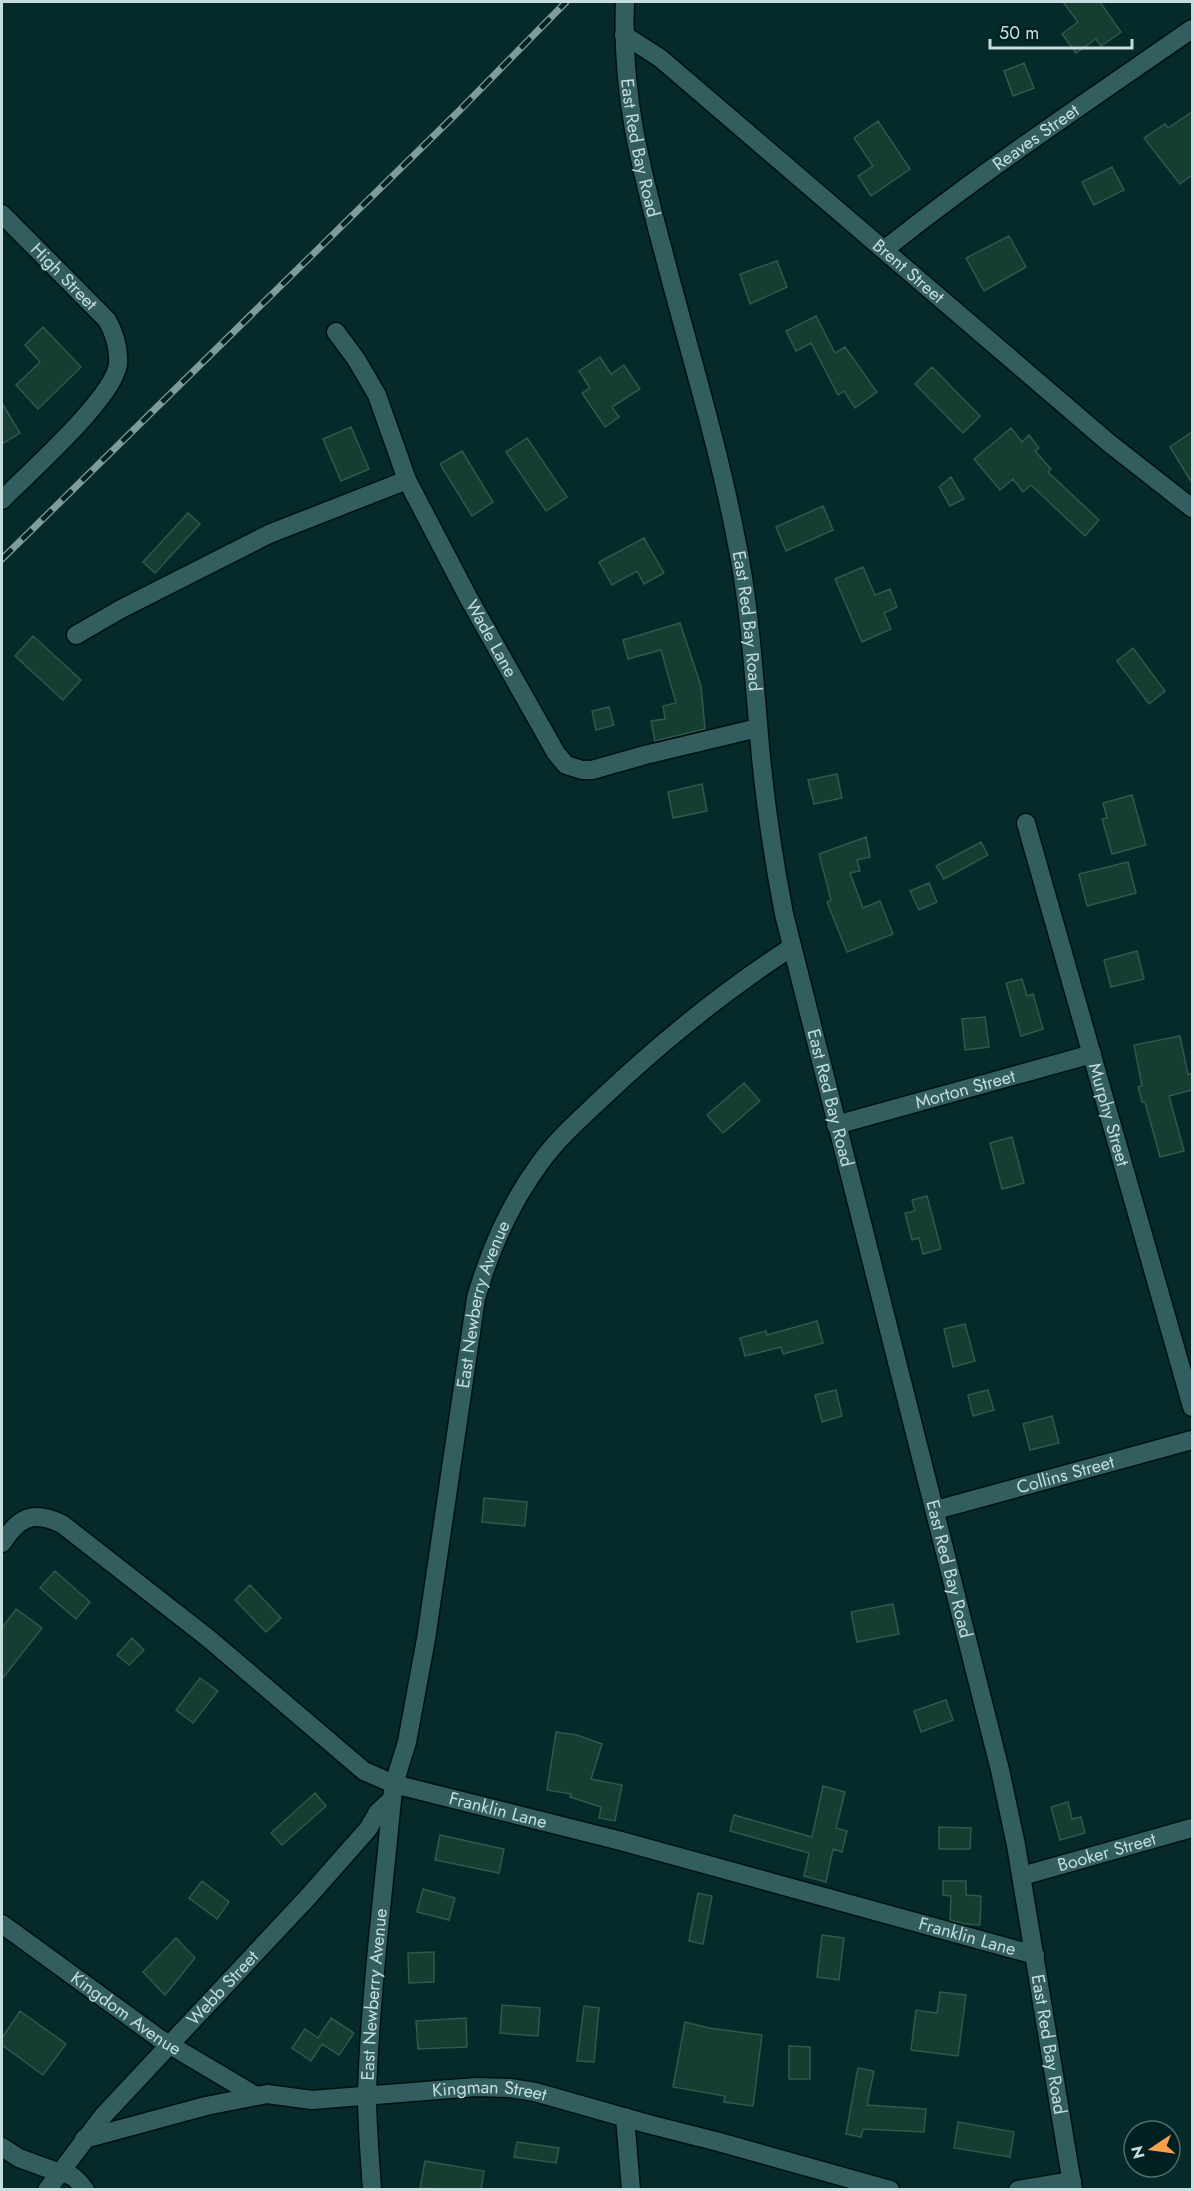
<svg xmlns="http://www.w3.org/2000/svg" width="1194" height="2191" font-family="Jost,sans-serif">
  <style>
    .building { fill: #163d31; stroke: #31584b; stroke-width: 1.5 }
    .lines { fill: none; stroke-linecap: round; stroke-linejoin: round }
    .minor-casing { stroke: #011; stroke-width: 21 }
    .minor { stroke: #325e5f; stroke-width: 18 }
    .rail-casing { stroke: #7f9b9c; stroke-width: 7 }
    .rail { stroke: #002021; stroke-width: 4.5; stroke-dasharray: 14; stroke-linecap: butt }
    .labels { text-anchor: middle; stroke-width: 4.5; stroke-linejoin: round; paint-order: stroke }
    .street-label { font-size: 18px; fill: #c6ddde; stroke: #002021 }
  </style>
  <rect width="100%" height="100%" fill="#06292a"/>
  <path class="building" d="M1063 2H1100L1121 32 1101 46 1096 39 1076 53 1062 34 1078 22Z
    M1024 63 1034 88 1013 96 1004 71Z
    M1192 112V175L1180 184 1144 138 1165 124 1168 128Z
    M878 121 910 169 871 196 858 176 873 166 854 138Z
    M1112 167 1124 190 1094 205 1082 182Z
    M1009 236 1026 267 984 291 966 258Z
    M777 261 787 287 750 304 740 274Z
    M816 316 835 353 845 347 877 392 855 408 844 391 838 395 811 343 796 351 786 331Z
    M43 327 81 367 38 409 16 385 40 362 25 345Z
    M600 357 611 374 624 365 640 389 612 407 619 417 605 427 582 393 590 388 579 371Z
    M932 367 980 416 963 433 915 384Z
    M2 403 20 433 2 444Z
    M351 427 369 469 341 481 323 439Z
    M1011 428 1022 442 1029 435 1039 448 1035 451 1051 469 1048 472 1099 520 1085 536 1031 485 1023 492 1013 479 1000 490 974 459Z
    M1192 432V483L1170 447Z
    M527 438 567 497 546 511 506 452Z
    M462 451 493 502 472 516 440 464Z
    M951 477 964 499 950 506 939 487Z
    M823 506 833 530 786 551 776 527Z
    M188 513 200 524 155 573 143 562Z
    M644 538 664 573 644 584 637 571 612 585 599 562Z
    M863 567 875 595 890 589 897 607 884 613 891 629 862 642 835 579Z
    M680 623 701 686 705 729 655 741 651 721 665 719 663 706 676 703 661 650 628 659 623 640Z
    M33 636 81 680 63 700 15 656Z
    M1133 648 1165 691 1149 704 1117 661Z
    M609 707 614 725 596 730 592 711Z
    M837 774 842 798 814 804 808 780Z
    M702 784 707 811 673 818 668 792Z
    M1132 795 1146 845 1112 854 1102 819 1107 818 1103 803Z
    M866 837 870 857 857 860 860 871 850 873 863 908 880 901 893 934 847 952 827 902 831 900 819 854Z
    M981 842 988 855 944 879 936 866Z
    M1128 862 1136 893 1087 906 1079 874Z
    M929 883 937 902 919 910 910 891Z
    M1137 951 1144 979 1111 987 1104 960Z
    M1022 979 1027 996 1033 994 1043 1029 1021 1036 1006 983Z
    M985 1017 989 1047 965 1050 962 1019Z
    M1180 1036 1188 1075 1192 1073V1090L1169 1096 1184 1151 1160 1157 1145 1102H1142L1138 1087 1142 1086 1134 1045Z
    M744 1083 760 1101 723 1133 707 1115Z
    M1012 1137 1024 1183 1002 1189 990 1143Z
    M927 1196 941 1249 923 1254 919 1238 912 1240 905 1213 915 1211 912 1200Z
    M817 1321 823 1343 783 1354 781 1347 745 1356 740 1338 766 1331 767 1335Z
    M965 1324 975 1361 953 1367 944 1329Z
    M836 1390 842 1416 822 1422 815 1395Z
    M988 1390 994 1410 973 1416 968 1395Z
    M1052 1416 1059 1443 1030 1450 1023 1424Z
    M484 1498 527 1502 525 1526 482 1522Z
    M55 1571 90 1602 76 1619 40 1588Z
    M250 1585 281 1618 266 1632 235 1600Z
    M893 1604 899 1634 857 1642 851 1612Z
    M16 1609 42 1628 2 1679V1628Z
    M132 1638 144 1650 129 1665 117 1655Z
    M200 1678 218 1691 193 1723 176 1710Z
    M946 1700 953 1720 921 1732 914 1711Z
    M556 1732 577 1735 602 1744 591 1779 622 1785 615 1821 599 1818 601 1807 570 1797 571 1794 547 1790Z
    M823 1786 845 1792 836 1828 847 1831 842 1852 833 1849 826 1882 804 1876 809 1853 730 1831 734 1815 812 1837Z
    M315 1793 326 1806 282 1845 271 1833Z
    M1068 1802 1072 1819 1081 1817 1085 1833 1060 1840 1051 1807Z
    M939 1827 971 1828 970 1849H939Z
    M440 1835 504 1849 499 1873 435 1860Z
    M202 1881 229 1902 217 1919 189 1898Z
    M943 1881H966V1895L981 1896 980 1925 965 1924 950 1920 951 1896 943 1895Z
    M423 1889 455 1898 449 1920 417 1912Z
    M698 1893 712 1896 703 1944 689 1941Z
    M822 1935 844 1938 839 1980 817 1977Z
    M176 1938 195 1958 165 1995 143 1972Z
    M434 1952V1982L409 1983 408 1953Z
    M940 1992 966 1995 958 2056 911 2050 916 2010 937 2013Z
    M502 2005 540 2008 538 2036 500 2033Z
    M584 2006 599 2008 594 2062 577 2061Z
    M20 2011 66 2044 43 2075 2 2045V2038Z
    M331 2018 354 2033 339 2055 322 2044 311 2061 292 2048 305 2029 318 2038Z
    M466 2018 467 2047 418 2049 416 2021Z
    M685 2022 709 2028 762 2035 753 2106 724 2102 725 2096 673 2087Z
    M789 2046 810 2047V2079H789Z
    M858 2068 874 2071 867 2105 926 2109 924 2132 863 2129 861 2137 846 2134Z
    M958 2122 1014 2132 1010 2157 954 2148Z
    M517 2142 559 2148 556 2163 514 2157Z
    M425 2161 484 2171 481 2190 420 2188Z"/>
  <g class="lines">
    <g class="minor-casing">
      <g id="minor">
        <path id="s1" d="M625 2C621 96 641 169 665 258 689 351 718 444 736 539 751 610 754 684 761 757 766 809 774 862 784 914L1000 1770 1016 1845 1073 2190"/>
        <path id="s2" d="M624 35 660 58 1109 443 1192 508"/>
        <path id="s3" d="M2 214 107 320C115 334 119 348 118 364 114 398 28 473 2 500"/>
        <path id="s4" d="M884 250C983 171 1088 101 1192 29"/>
        <path id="s5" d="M336 332 356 359 377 395 407 480 468 597 556 753 566 765 582 770H592L645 755 758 728"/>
        <path d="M76 635 121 609 269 534 407 480"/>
        <path id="s6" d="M1026 823 1192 1407"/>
        <path id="s7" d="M836 1125 1092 1054"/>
        <path id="s8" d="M936 1510 1192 1440"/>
        <path id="s9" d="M2 1543C19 1517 33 1510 62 1524L208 1638 364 1771 394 1784 621 1841 1035 1955"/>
        <path id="s10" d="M1022 1876 1192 1828"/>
        <path id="s11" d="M2 1924 160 2039 256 2096"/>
        <path d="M625 2117 631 2190"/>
        <path id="s12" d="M84 2139 206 2106 267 2094 312 2100 476 2087 510 2088 535 2092 648 2124 719 2142 890 2190"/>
        <path d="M2 2147 19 2158 60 2173C72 2173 78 2180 85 2190"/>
        <path id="s13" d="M47 2190 103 2116 308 1897 368 1829 378 1812 392 1799 394 1784 407 1742 426 1639 476 1298C490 1249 510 1204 540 1163 557 1139 579 1120 600 1100 659 1044 724 991 792 947"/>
        <path id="s14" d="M372 2190C370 2158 367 2126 367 2094 370 1996 383 1897 392 1799"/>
        <path d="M1018 2190 1072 2181"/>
      </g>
    </g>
    <use href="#minor" class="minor"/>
    <g class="rail-casing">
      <path id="rail" d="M2 559 458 112 566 2"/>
    </g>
    <use href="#rail" class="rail"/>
  </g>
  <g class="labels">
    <g class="street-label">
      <text dy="6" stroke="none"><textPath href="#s4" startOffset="189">Reaves Street</textPath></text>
      <text dy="6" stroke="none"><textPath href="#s1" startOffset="147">East Red Bay Road</textPath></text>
      <text dy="6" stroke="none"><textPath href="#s2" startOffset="370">Brent Street</textPath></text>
      <text dy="6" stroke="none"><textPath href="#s3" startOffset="88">High Street</textPath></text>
      <text dy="6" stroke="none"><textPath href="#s1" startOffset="633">East Red Bay Road</textPath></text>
      <text dy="6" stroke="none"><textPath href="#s5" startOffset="345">Wade Lane</textPath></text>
      <text dy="6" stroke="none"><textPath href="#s7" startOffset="134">Morton Street</textPath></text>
      <text dy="6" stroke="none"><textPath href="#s1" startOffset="1118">East Red Bay Road</textPath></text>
      <text dy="6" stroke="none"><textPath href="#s6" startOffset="303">Murphy Street</textPath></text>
      <text dy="6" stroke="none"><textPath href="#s13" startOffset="1026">East Newberry Avenue</textPath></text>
      <text dy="6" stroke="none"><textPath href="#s8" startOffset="134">Collins Street</textPath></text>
      <text dy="6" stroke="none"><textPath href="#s1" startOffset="1604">East Red Bay Road</textPath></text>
      <text dy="6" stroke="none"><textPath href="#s9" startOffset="602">Franklin Lane</textPath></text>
      <text dy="6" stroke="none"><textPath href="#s10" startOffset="88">Booker Street</textPath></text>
      <text dy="6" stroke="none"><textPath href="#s9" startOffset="1088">Franklin Lane</textPath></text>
      <text dy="6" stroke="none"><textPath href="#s13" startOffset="268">Webb Street</textPath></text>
      <text dy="6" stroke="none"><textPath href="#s14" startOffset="196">East Newberry Avenue</textPath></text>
      <text dy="6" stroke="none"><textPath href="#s11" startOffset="153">Kingdom Avenue</textPath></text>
      <text dy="6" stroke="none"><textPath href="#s1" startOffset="2090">East Red Bay Road</textPath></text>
      <text dy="6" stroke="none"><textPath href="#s12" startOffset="412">Kingman Street</textPath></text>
    </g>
  </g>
  <rect width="1194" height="2191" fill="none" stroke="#c6ddde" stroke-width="6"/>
  <g transform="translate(1152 2149) rotate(257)"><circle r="28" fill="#002021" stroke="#4f6c6d" stroke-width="1.5"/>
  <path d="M0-4.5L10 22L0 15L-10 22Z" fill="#f8a04b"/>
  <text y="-9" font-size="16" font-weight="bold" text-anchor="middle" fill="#c6ddde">N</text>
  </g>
  <path d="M990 39v9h142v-9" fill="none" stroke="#c6ddde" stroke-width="3"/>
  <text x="999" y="39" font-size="18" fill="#c6ddde" stroke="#002021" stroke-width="4.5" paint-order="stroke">50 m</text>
</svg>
